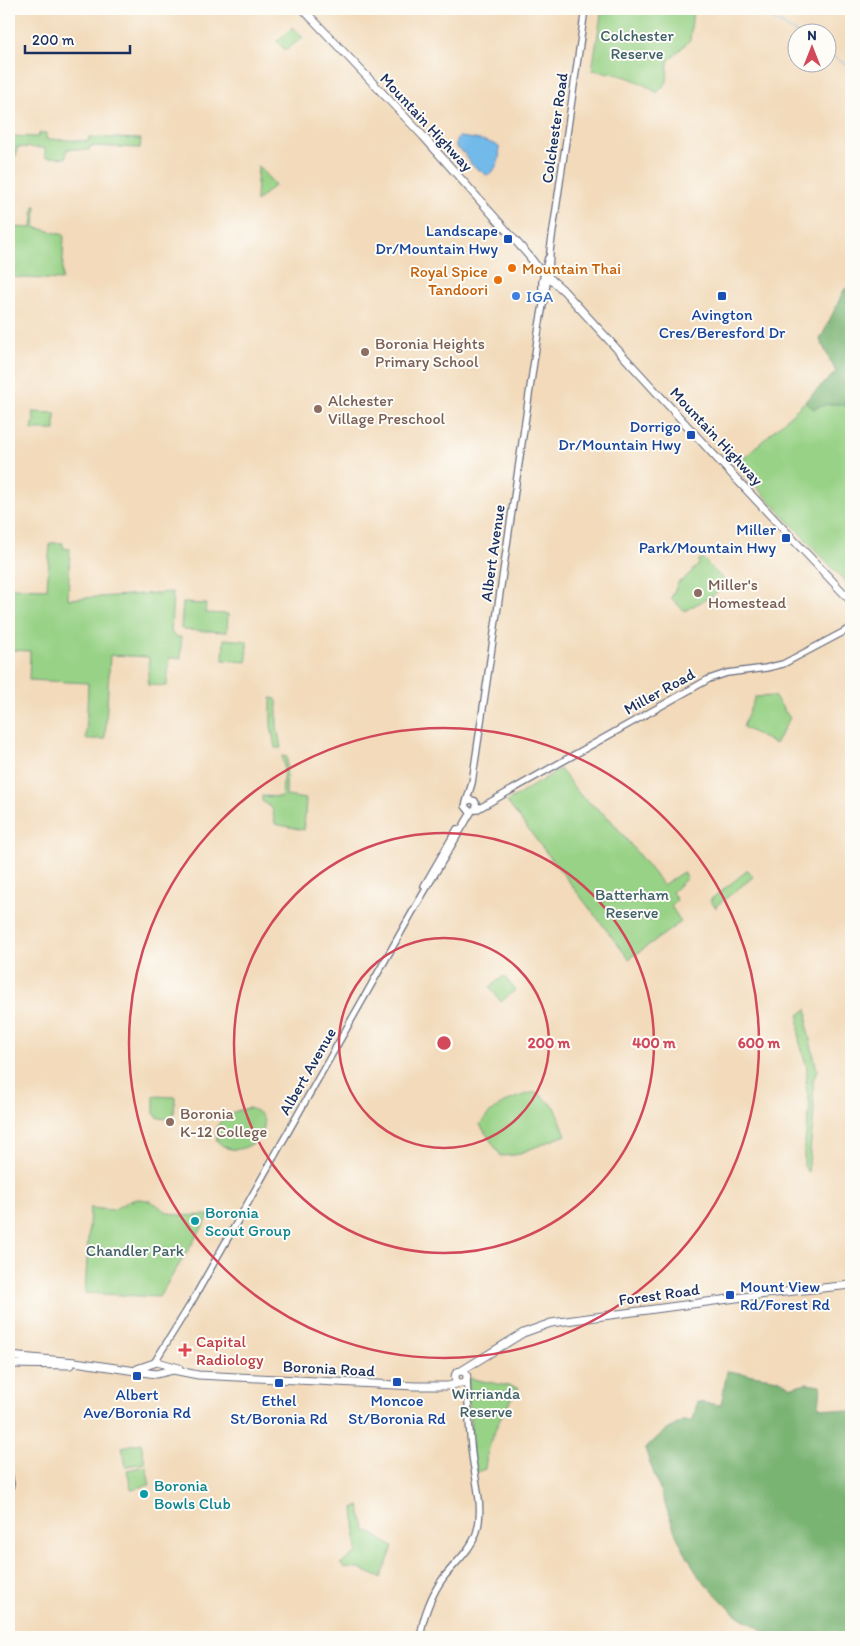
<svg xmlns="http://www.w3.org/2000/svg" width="860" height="1646" font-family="Itim,sans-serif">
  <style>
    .green { fill: #98d286; stroke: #5a8072 }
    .forest { fill: #7ab473; stroke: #4a7268 }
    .water { fill: #72baea; stroke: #4674a4 }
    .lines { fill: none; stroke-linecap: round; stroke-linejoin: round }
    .stream { stroke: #72baea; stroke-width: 1 }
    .secondary-casing { stroke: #666b7e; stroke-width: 8 }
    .primary-casing { stroke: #666b7e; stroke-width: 9 }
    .secondary { stroke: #fff; stroke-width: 5.5 }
    .primary { stroke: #fff; stroke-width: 7 }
    .ring { fill: none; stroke: #d1495b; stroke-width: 2.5 }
    .transit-dot { fill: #1a4fb4; stroke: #fdfcf7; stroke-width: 2 }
    .food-dot { fill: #e8710a; stroke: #fdfcf7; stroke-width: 2 }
    .shop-dot { fill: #3f7fe0; stroke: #fdfcf7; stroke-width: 2 }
    .education-dot { fill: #8d6e63; stroke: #fdfcf7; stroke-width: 2 }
    .culture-dot { fill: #0f9aa8; stroke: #fdfcf7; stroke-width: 2 }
    .health-dot { fill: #e0444e; stroke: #fdfcf7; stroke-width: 2 }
    .labels { text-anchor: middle; stroke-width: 4; stroke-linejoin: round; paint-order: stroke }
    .park-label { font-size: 16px; fill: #40606a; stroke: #fdfcf7 }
    .street-label { font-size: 16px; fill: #1b2f5e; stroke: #fdfcf7 }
    .transit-label { font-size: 16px; fill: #164399; stroke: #fdfcf7 }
    .food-label { font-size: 16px; fill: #c56008; stroke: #fdfcf7; text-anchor: start }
    .shop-label { font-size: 16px; fill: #366cbe; stroke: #fdfcf7; text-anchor: start }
    .education-label { font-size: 16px; fill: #785e54; stroke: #fdfcf7; text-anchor: start }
    .culture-label { font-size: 16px; fill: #0d838f; stroke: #fdfcf7; text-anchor: start }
    .health-label { font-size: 16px; fill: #be3a42; stroke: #fdfcf7; text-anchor: start }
    .centre { fill: #d1495b; stroke: #fdfcf7; stroke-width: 2.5 }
    .ring-label { font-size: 15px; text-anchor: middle; font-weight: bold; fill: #d1495b; stroke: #fdfcf7; stroke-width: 4; stroke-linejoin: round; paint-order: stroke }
  </style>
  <rect width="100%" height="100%" fill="#fdfcf7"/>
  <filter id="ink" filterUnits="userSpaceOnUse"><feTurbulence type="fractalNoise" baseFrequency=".02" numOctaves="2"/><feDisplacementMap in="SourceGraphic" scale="10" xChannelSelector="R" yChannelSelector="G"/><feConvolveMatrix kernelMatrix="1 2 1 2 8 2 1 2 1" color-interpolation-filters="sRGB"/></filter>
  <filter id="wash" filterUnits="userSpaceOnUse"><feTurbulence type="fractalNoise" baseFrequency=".0096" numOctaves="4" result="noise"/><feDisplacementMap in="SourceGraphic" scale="20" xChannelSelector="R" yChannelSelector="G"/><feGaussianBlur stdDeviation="1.12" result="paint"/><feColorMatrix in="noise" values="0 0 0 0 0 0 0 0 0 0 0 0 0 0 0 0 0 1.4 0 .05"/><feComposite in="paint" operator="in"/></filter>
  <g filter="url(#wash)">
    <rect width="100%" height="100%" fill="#f2daba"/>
    <path class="green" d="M602 9H693L690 40 668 62 667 82 657 93C634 77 619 74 592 70Z
      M293 27 303 38 285 50 277 41Z
      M39 133H46V139L89 141V137L141 139 140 148 90 146 89 150 67 149 66 158 45 157V148L17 147 16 156H9V136L38 137Z
      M258 166 275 185 256 202V199Z
      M34 206H36L35 228 42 229 64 235 62 280 9 277V232L11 227 32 228Z
      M837 372 851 388V588L723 451 728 446 742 460Z
      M32 412 55 413V430H32L34 418Z
      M50 543H63V548L70 549 68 599 173 592 171 632 176 637H181V658H169L167 686 148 685 149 657 110 655 105 739H86L88 683 29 680 30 651 9 650V588L47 589Z
      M700 559H703L726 582 714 595 684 611 671 598 679 581H682L699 564 698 561Z
      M183 603 206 604 205 613 228 614 227 632 183 630 181 628Z
      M224 639 247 641V662L223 660Z
      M774 696 790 718 775 744 743 727 755 697Z
      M271 698 276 699 277 702V726L281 748H275L271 726Z
      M282 756 287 757 286 796 306 799 304 830 275 824 272 808 262 801V796L282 797 284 767Z
      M560 769 580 795 610 819 663 885 683 872 687 878 672 892 677 900 671 906 681 922 629 959 507 802Z
      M748 870 753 877 716 906V908L710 900Z
      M504 976 515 990 501 1002 490 987Z
      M807 1009 808 1012 807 1027 817 1070 813 1081 814 1112 808 1172 804 1166V1147L810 1106 806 1087 807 1068 799 1040V1015Z
      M537 1092 555 1107 566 1135 515 1155 501 1156 480 1125C491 1106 517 1095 537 1092Z
      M154 1096 175 1097 174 1113 167 1119 159 1118 154 1114Z
      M249 1108C283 1118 253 1157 227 1148 223 1147 220 1143 217 1141L216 1128C224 1114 234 1111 249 1108Z
      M138 1199C157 1200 156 1207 170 1213 182 1217 198 1215 210 1215L159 1297 85 1293 90 1208 113 1210 129 1201Z
      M467 1378 519 1388C502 1412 488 1440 485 1469L474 1473Z
      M141 1443 145 1463 126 1466 122 1447Z
      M146 1466 150 1485 131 1489 127 1470Z
      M359 1506 366 1532 368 1531 393 1547 381 1578 359 1569 345 1568 340 1564 357 1553 354 1507Z"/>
    <path class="forest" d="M851 285V409C841 401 824 404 813 409L805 401 836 372 820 340 844 290Z
      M727 1371 778 1379 792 1387 806 1383 821 1385 819 1407 851 1412V1637H774L734 1613 699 1577 677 1537 645 1449 661 1434 682 1421H693L697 1402 721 1405Z"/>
    <path class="water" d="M459 137C469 138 492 141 499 147 501 158 497 168 489 175L485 174 471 164 465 154 456 147V140Z"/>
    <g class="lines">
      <path class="stream" d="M756 9 798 34
        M828 53 851 68"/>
    </g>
  </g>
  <g filter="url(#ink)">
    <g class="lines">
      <g class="secondary-casing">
        <path id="secondary" d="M542 295V282L548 258
          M467 801 471 800 475 801 477 806 474 810 469 811 465 806 472 783 539 327 549 272 550 251 585 9
          M476 810 709 679 727 673 766 668 783 664 851 628
          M424 886 457 829
          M9 1230 11 1208 9 1201
          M154 1363 190 1305 413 911 472 811
          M9 1473 11 1484 9 1492
          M421 1637C421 1620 433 1591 444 1577 455 1563 472 1549 477 1531 484 1507 475 1479 472 1455 469 1430 468 1404 467 1379"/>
      </g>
      <g class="primary-casing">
        <path id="primary" d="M303 9 423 136 529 256 538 268 563 290 712 453 851 601
          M9 1356 75 1362 156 1374 173 1370 198 1375 415 1386H448L460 1383
          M9 1364 70 1365
          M137 1369 157 1362 179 1368
          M461 1371 523 1333 551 1323 766 1294 851 1285
          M455 1377a6 6 0 1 1 12 0a6 6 0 1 1-12 0Z"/>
      </g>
      <use href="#secondary" class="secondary"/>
      <use href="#primary" class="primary"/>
    </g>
  </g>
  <g class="ring">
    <circle cx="444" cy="1043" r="105"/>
    <circle cx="444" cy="1043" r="210"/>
    <circle cx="444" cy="1043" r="315"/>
  </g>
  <g class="transit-dot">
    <rect x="503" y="234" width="10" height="10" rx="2.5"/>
    <rect x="717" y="291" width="10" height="10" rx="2.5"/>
    <rect x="686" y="430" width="10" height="10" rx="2.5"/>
    <rect x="781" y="533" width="10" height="10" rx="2.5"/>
    <rect x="725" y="1290" width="10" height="10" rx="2.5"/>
    <rect x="132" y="1371" width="10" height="10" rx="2.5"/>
    <rect x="392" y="1377" width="10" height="10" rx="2.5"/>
    <rect x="274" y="1378" width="10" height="10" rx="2.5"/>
  </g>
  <g class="food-dot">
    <circle cx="512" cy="268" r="5"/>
    <circle cx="498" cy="280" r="5"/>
  </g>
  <circle class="shop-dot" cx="516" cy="296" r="5"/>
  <g class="education-dot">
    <circle cx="365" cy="352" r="5"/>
    <circle cx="318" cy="409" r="5"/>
    <circle cx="698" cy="593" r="5"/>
    <circle cx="170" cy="1122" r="5"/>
  </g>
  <g class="culture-dot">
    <circle cx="195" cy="1221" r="5"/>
    <circle cx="144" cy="1494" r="5"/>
  </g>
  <path class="health-dot" d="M182.5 1342.5h5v5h5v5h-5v5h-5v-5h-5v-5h5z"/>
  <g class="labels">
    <g class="park-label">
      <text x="637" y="41">Colchester<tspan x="637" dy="18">Reserve</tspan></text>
      <text x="632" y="900">Batterham<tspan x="632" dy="18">Reserve</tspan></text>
      <text x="135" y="1256">Chandler Park</text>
      <text x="486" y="1399">Wirrianda<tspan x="486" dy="18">Reserve</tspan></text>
    </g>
    <g class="street-label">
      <text transform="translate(427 122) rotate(47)" y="6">Mountain Highway</text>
      <text transform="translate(554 128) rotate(-82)" y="6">Colchester Road</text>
      <text transform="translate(717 436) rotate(47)" y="6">Mountain Highway</text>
      <text transform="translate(492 553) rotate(-82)" y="6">Albert Avenue</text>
      <text transform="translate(659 691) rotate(-29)" y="6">Miller Road</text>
      <text transform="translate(307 1071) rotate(-60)" y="6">Albert Avenue</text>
      <text transform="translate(659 1294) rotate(-8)" y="6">Forest Road</text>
      <text transform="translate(329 1368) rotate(3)" y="6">Boronia Road</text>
    </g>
    <g class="transit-label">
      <text x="498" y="236" text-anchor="end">Landscape<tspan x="498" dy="18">Dr/Mountain Hwy</tspan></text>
      <text x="722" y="320">Avington<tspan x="722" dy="18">Cres/Beresford Dr</tspan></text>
      <text x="681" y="432" text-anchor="end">Dorrigo<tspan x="681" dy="18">Dr/Mountain Hwy</tspan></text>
      <text x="776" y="535" text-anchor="end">Miller<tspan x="776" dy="18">Park/Mountain Hwy</tspan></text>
      <text x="740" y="1292" text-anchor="start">Mount View<tspan x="740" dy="18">Rd/Forest Rd</tspan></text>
      <text x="137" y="1400">Albert<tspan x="137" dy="18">Ave/Boronia Rd</tspan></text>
      <text x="279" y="1406">Ethel<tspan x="279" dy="18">St/Boronia Rd</tspan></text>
      <text x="397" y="1406">Moncoe<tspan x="397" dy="18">St/Boronia Rd</tspan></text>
    </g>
    <g class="food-label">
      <text x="522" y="274">Mountain Thai</text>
      <text x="488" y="277" text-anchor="end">Royal Spice<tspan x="488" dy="18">Tandoori</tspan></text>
    </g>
    <g class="shop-label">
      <text x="526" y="302">IGA</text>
    </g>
    <g class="education-label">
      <text x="375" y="349">Boronia Heights<tspan x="375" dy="18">Primary School</tspan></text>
      <text x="328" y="406">Alchester<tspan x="328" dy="18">Village Preschool</tspan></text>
      <text x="708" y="590">Miller's<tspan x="708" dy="18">Homestead</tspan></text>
      <text x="180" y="1119">Boronia<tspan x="180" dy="18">K-12 College</tspan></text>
    </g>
    <g class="culture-label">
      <text x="205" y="1218">Boronia<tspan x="205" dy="18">Scout Group</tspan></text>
      <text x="154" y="1491">Boronia<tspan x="154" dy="18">Bowls Club</tspan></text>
    </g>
    <g class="health-label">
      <text x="196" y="1347">Capital<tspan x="196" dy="18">Radiology</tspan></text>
    </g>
  </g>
  <circle cx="444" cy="1043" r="8" class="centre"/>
  <g class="ring-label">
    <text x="549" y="1048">200 m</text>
    <text x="654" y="1048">400 m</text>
    <text x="759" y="1048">600 m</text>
  </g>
  <rect width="860" height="1646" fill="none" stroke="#fdfcf7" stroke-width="30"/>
  <g transform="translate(812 48)"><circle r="24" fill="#fdfcf7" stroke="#a3aaba"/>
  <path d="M0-4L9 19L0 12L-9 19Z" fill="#d1495b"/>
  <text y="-8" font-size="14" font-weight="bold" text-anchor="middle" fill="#1b2f5e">N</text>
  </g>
  <path d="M25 45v8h105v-8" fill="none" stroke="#1b2f5e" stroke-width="2.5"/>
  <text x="32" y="45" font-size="15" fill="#1b2f5e" stroke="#fdfcf7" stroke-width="4" paint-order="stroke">200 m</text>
</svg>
